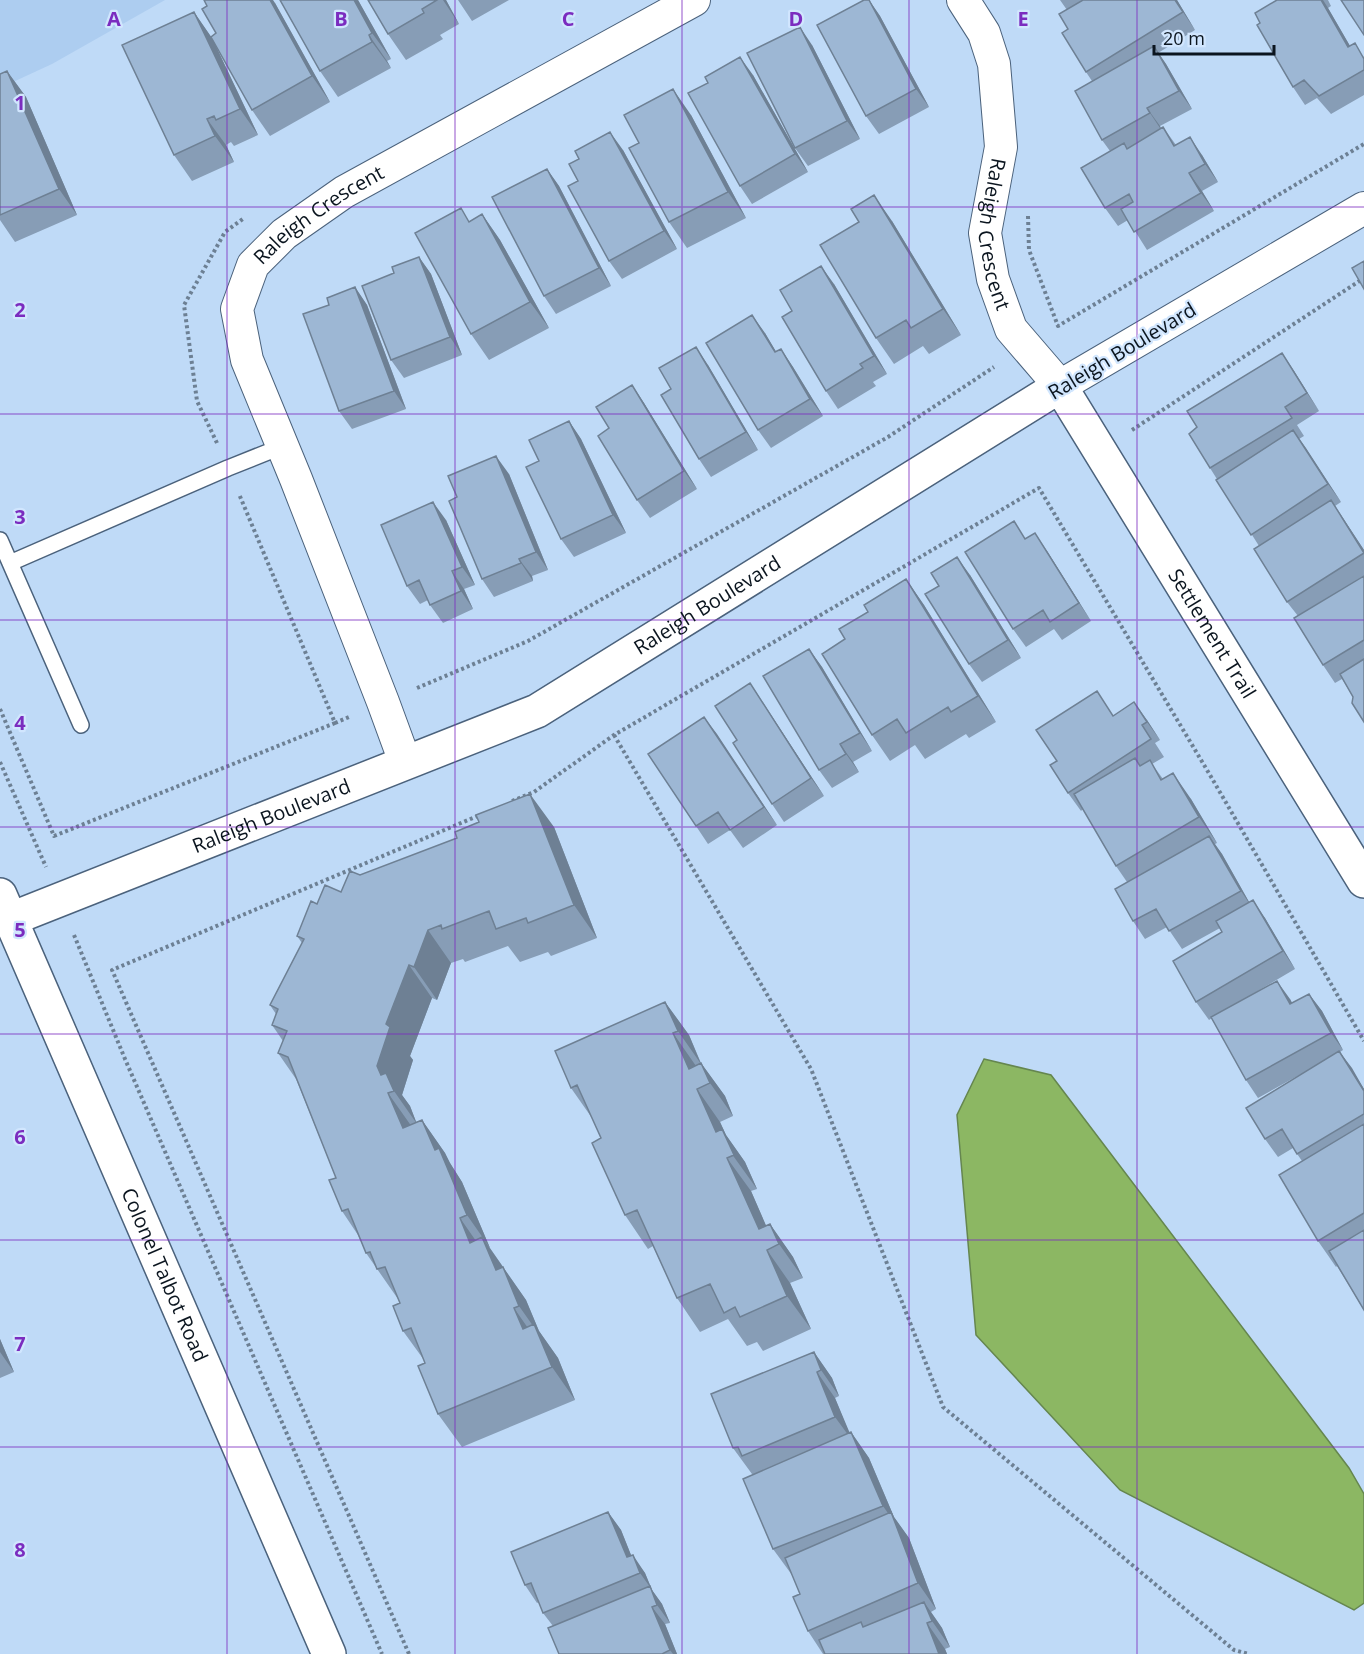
<svg xmlns="http://www.w3.org/2000/svg" width="1364" height="1654" font-family="'Open Sans',sans-serif">
  <style>
    .built { fill: #adcdf0 }
    .water { fill: #8cb763; stroke: #65864f; stroke-width: 1.5 }
    .lines { fill: none; stroke-linecap: round; stroke-linejoin: round }
    .lane-casing { stroke: #4b627c; stroke-width: 18 }
    .street-casing { stroke: #4b627c; stroke-width: 34 }
    .secondary-casing { stroke: #4b627c; stroke-width: 36 }
    .path { stroke: #6d8094; stroke-width: 4; stroke-dasharray: 3 3; stroke-linecap: butt }
    .lane { stroke: #fff; stroke-width: 15 }
    .street { stroke: #fff; stroke-width: 32 }
    .secondary { stroke: #fff; stroke-width: 33 }
    .wall { fill: #879db6 }
    .shaded-wall { fill: #6e8094 }
    .building { fill: #9db7d4; stroke: #6e8094; stroke-width: 1.5 }
    .grid { fill: none; stroke: #7b2cbf; stroke-width: 1.5; stroke-opacity: 0.55 }
    .labels { text-anchor: middle; stroke-width: 4.5; stroke-linejoin: round; paint-order: stroke }
    .street-label { font-size: 20px; fill: #0b151f; stroke: #d1e6fe }
    .grid-label { font-size: 20px; text-anchor: middle; font-weight: bold; fill: #7b2cbf; stroke: #d1e6fe; stroke-width: 4.5; stroke-linejoin: round; paint-order: stroke }
  </style>
  <rect width="100%" height="100%" fill="#bfdaf7"/>
  <path class="built" d="M0 0H165L52 64 0 88Z"/>
  <path class="water" d="M984 1059 1051 1075 1349 1468 1364 1494V1603L1354 1610 1120 1490 976 1335 957 1115Z"/>
  <g class="lines">
    <g class="lane-casing">
      <path id="lane" d="M0 540 81 725
        M10 563 228 468 283 446"/>
    </g>
    <g class="street-casing">
      <g id="street">
        <path id="s1" d="M963 0 984 33 994 64 1001 147 985 233 993 279 1011 329 1060 386 1364 208"/>
        <path id="s2" d="M405 762 383 702 296 479 247 360 237 309 253 265 284 234 344 192 694 0"/>
      </g>
    </g>
    <g class="secondary-casing">
      <g id="secondary">
        <path id="s3" d="M0 895 329 1654"/>
        <path id="s4" d="M11 919 537 711 1060 386 1364 881"/>
      </g>
    </g>
    <path class="path" d="M1028 216 1029 250 1058 326 1364 144
      M1132 430 1364 278
      M217 443 197 401 184 305 225 232 244 218
      M417 688 528 641 888 437 994 367
      M0 709 54 836 335 723 239 494
      M335 723 349 717
      M614 735 811 1069 943 1407 1234 1650 1249 1654
      M0 762 46 867
      M512 801 534 792 614 735 1039 488 1210 775 1364 1041
      M74 935 125 1059 382 1654
      M409 1654 112 970 480 815"/>
    <use href="#lane" class="lane"/>
    <use href="#street" class="street"/>
    <use href="#secondary" class="secondary"/>
  </g>
  <path class="wall" d="M280 0H358L391 59 387 61 391 68 338 97 320 71Z
    M368 0H446L459 24 440 35 443 39 406 60 388 34Z
    M458 0H509L472 21Z
    M869 0 880 16 929 107 879 134 866 116Z
    M1060 0H1177L1195 30 1158 53 1166 64 1192 109 1160 126 1161 129 1163 127 1176 145 1202 155 1218 182 1202 191 1214 211 1147 250 1128 220 1118 226 1105 208 1110 151 1102 140 1092 81 1086 72 1068 29 1067 10Z
    M1277 0H1328L1331 6 1328 8 1350 46 1364 57V95L1331 114 1317 98 1305 105 1293 87 1260 23Z
    M275 3 330 102 270 136 252 110 213 40 258 135 234 146 231 142 226 145 234 162 192 181 174 155 194 12 211 37Z
    M812 45 860 139 808 166 795 148Z
    M7 71 26 97 77 215 15 242 0 220V74Z
    M753 75 808 172 752 204 740 186 708 83Z
    M691 115 746 218 687 248 669 222 639 143Z
    M623 150 677 249 622 279 609 261 578 181Z
    M547 169 559 186 611 286 556 314 544 296Z
    M482 214 500 240 549 328 489 360 471 334 470 221Z
    M892 221 961 335 929 354 923 346 894 364 876 338Z
    M419 257 431 274 462 355 404 378 391 360 394 273Z
    M834 284 887 374 873 382 876 386 838 409 826 391 792 311Z
    M355 287 367 305 406 409 352 429 339 411 329 305Z
    M765 333 776 352 781 349 793 367 823 416 771 448 758 430Z
    M1282 353 1294 371 1319 411 1297 425 1304 436 1299 439 1341 502 1335 506 1364 550V722L1353 697 1342 679 1335 683 1323 665 1298 616 1287 602 1259 546 1210 468 1197 427Z
    M708 365 758 450 711 477 699 459 671 389Z
    M632 385 644 403 697 489 650 518 637 500 609 428Z
    M569 421 581 439 626 533 574 557 561 539 539 461Z
    M509 474 548 570 532 576 533 581 494 597 482 579Z
    M446 520 475 585 464 589 473 609 443 623 430 605 428 600 420 604 407 586Z
    M1026 538 1047 551 1091 621 1062 640 1054 629 1026 647 1013 629Z
    M970 575 1021 658 982 682 969 664 939 586Z
    M906 579 924 605 996 722 969 738 966 734 925 759 915 745 890 761 872 735 845 639 868 612Z
    M809 649 822 667 872 751 853 762 859 772 832 788 819 770Z
    M750 683 824 796 784 822 772 804Z
    M1114 715 1147 720 1160 740 1155 743 1164 757 1152 764 1163 779 1191 799 1217 843 1215 844 1222 854 1249 902 1265 918 1295 969 1251 995 1290 999 1292 1003 1309 994 1322 1011 1343 1050 1340 1052 1364 1089V1310L1337 1266 1336 1267 1318 1241 1302 1161 1293 1148 1278 1157 1265 1139 1301 1074 1258 1098 1246 1080 1212 1018 1209 1020 1196 1002 1222 932 1220 928 1182 949 1167 927 1145 939 1133 921 1127 882 1116 866 1083 809 1081 811 1068 793 1057 761Z
    M704 717 777 825 743 848 730 830 708 844 696 826Z
    M554 827 597 938 551 956 548 952 520 962 508 946 465 962 463 959 451 963 437 1000 432 998 410 1056 413 1060 402 1095 410 1106 416 1122 422 1120 445 1153 450 1163 462 1182 490 1248 526 1300 539 1331 558 1358 575 1400 462 1447 438 1414 424 1360 403 1331 400 1303 398 1299 366 1253 358 1235 342 1211 336 1178 296 1079 278 1053 283 1041 272 1025 276 1014 270 1005 302 943 297 936 317 904 341 892 360 875Z
    M665 1002 689 1035 701 1063 725 1096 733 1116 720 1122 726 1135 745 1162 757 1189 751 1191 766 1226 770 1224 793 1257 803 1278 790 1283 811 1329 763 1351 757 1342 747 1346 728 1319 700 1332 677 1298 653 1246 648 1249 625 1215 601 1138 592 1118 571 1088Z
    M0 1339 14 1372 0 1378Z
    M814 1352 832 1378 839 1396 835 1398 849 1433 851 1432 869 1458 894 1517 909 1538 936 1609 931 1612 942 1628 950 1647 945 1649 947 1654H823L808 1631 800 1594 792 1575 773 1549 755 1474H752L733 1448Z
    M608 1512 621 1530 631 1555 645 1573 652 1590 662 1604 670 1623 665 1624 677 1654H679H559L553 1626 543 1613 539 1602 537 1603 525 1585Z"/>
  <path class="shaded-wall" d="M270 0H273L275 3 330 102 312 76Z
    M354 0H358L391 59 372 33Z
    M443 0H446L459 24Z
    M869 0 880 16 929 107 916 89Z
    M1175 0H1177L1195 30Z
    M1321 0H1323L1328 8 1361 65 1348 47Z
    M194 12 212 38 258 135 240 109Z
    M800 27 812 45 860 139 847 121Z
    M369 35 387 61 391 68 372 42Z
    M1154 46 1166 64 1192 109 1179 91Z
    M740 57 753 75 808 172 795 154Z
    M7 71 26 97 77 215 59 189Z
    M673 89 691 115 746 218 728 192Z
    M1147 108 1160 126 1162 131 1150 113Z
    M207 119 226 145 234 162 215 136Z
    M610 132 623 150 677 249 664 231Z
    M1190 137 1202 155 1218 182 1205 164Z
    M547 169 559 186 611 286 599 268Z
    M1189 173 1202 191 1214 211 1201 193Z
    M874 195 892 221 961 335 943 309Z
    M482 214 500 240 549 328 530 302Z
    M419 257 431 274 462 355 450 337Z
    M821 266 834 284 887 374 874 356Z
    M355 287 367 305 406 409 394 391Z
    M752 315 765 333 787 370 775 352Z
    M696 347 708 365 758 450 746 432Z
    M781 349 793 367 823 416 810 399Z
    M1282 353 1294 371 1319 411 1307 393Z
    M632 385 644 403 697 489 684 471Z
    M569 421 581 439 626 533 613 515Z
    M1293 430 1306 448 1341 502 1328 484Z
    M496 456 509 474 548 570 536 552Z
    M1331 500 1343 518 1364 550V552Z
    M433 502 446 520 475 585 462 567Z
    M1035 533 1047 551 1091 621 1079 603Z
    M957 557 970 575 1021 658 1008 640Z
    M519 559 532 576 533 581 521 563Z
    M452 571 464 589 473 609 461 591Z
    M906 579 924 605 996 722 978 696Z
    M809 649 822 667 872 751 860 733Z
    M750 683 762 701 824 796 811 778Z
    M1134 702 1147 720 1160 740 1147 722Z
    M704 717 717 734 777 825 764 807Z
    M840 744 853 762 859 772 846 754Z
    M1173 773 1191 799 1217 843 1199 817Z
    M530 794 554 827 597 938 574 905Z
    M1209 836 1222 854 1253 909 1241 891Z
    M1253 900 1265 918 1295 969 1283 951Z
    M428 930 451 963 437 1000 414 967Z
    M409 965 432 998 410 1056 413 1060 402 1095 410 1106 417 1124 394 1091 381 1075 377 1066 386 1024Z
    M1277 981 1290 999 1302 1022 1290 1004Z
    M1309 994 1322 1011 1343 1050 1331 1033Z
    M665 1002 689 1035 701 1064 678 1031Z
    M673 1033 696 1066 689 1069Z
    M1339 1051 1352 1068 1364 1089V1091Z
    M701 1063 725 1096 733 1116 710 1083Z
    M697 1089 720 1122 726 1135 745 1162 757 1189 716 1132Z
    M388 1093 412 1127 403 1128Z
    M422 1120 445 1153 450 1163 462 1182 490 1248 467 1215 435 1150Z
    M727 1158 751 1191 775 1246 759 1229Z
    M460 1218 483 1251 470 1243Z
    M770 1224 793 1257 803 1278 779 1244Z
    M482 1237 526 1300 539 1331 558 1358 575 1400 552 1367 538 1333 519 1306 496 1270Z
    M767 1250 790 1283 811 1329 787 1296Z
    M514 1308 537 1341 523 1329Z
    M0 1339 14 1372 0 1352Z
    M814 1352 832 1378 839 1396 821 1370Z
    M817 1372 835 1398 854 1443 835 1417Z
    M851 1432 869 1458 894 1517 909 1538 936 1609 918 1583 896 1525 883 1506Z
    M608 1512 621 1530 639 1575 627 1557Z
    M633 1555 645 1573 652 1590 662 1604 670 1623 657 1605 650 1587 640 1573Z
    M924 1602 942 1628 950 1647 932 1621Z
    M652 1607 665 1624 677 1654H673L670 1650Z
    M927 1623 945 1649 947 1654H939Z"/>
  <path class="building" d="M204 0H270L312 76 252 110 211 37 216 33 202 9 207 6Z
    M280 0H354L372 33 369 35 372 42 320 71Z
    M368 0H437L422 9 424 13 388 34Z
    M864 0H869L916 89 866 116 817 25Z
    M1083 0H1175L1183 12 1086 72 1062 33 1068 29 1059 14Z
    M1277 0H1321L1348 47 1355 43 1364 59V70L1319 96 1304 80 1293 87 1257 25 1260 23 1255 13Z
    M1341 0H1364V35Z
    M194 12 240 109 216 120 214 116 207 119 215 136 174 155 122 45Z
    M800 27 847 121 795 148 747 53Z
    M1154 46 1179 91 1147 108 1150 113 1102 140 1075 91Z
    M740 57 795 154 740 186 688 93 708 83 705 77Z
    M7 71 59 189 0 215V74Z
    M673 89 728 192 669 222 629 148 639 143 624 115Z
    M1163 127 1174 146 1190 137 1205 164 1189 173 1201 193 1134 232 1121 209 1133 202 1129 194 1105 208 1081 168 1124 143 1127 149Z
    M610 132 664 231 609 261 568 186 578 181 569 164 579 159 575 151Z
    M547 169 599 268 544 296 492 197Z
    M874 195 943 309 911 328 906 320 876 338 820 245 859 222 851 209Z
    M461 208 469 222 482 214 530 302 471 334 415 233Z
    M419 257 450 337 391 360 362 286 394 273 392 267Z
    M1364 261V289L1352 268Z
    M821 266 874 356 860 364 863 368 826 391 782 317 792 311 780 290Z
    M355 287 394 391 339 411 303 314 329 305 327 298Z
    M752 315 775 352 781 349 810 399 758 430 706 343Z
    M696 347 746 432 699 459 661 395 671 389 659 368Z
    M1282 353 1307 393 1285 407 1292 418 1210 468 1189 434 1197 427 1187 411Z
    M632 385 684 471 637 500 598 436 609 428 596 407Z
    M569 421 613 515 561 539 526 467 539 461 529 440Z
    M1293 430 1328 484 1251 535 1216 480Z
    M496 456 536 552 519 559 521 563 482 579 449 501 457 497 448 476Z
    M1331 500 1364 553 1287 602 1254 549Z
    M433 502 462 567 452 571 461 591 430 605 419 580 407 586 381 525Z
    M1014 521 1025 539 1035 533 1079 603 1050 622 1043 610 1013 629 965 552Z
    M957 557 1008 640 969 664 925 594 939 586 931 573Z
    M1364 576V640L1323 665 1294 618Z
    M906 579 978 696 951 712 948 707 906 733 897 719 872 735 822 654 845 639 839 629 868 612 864 605Z
    M809 649 860 733 840 744 846 754 819 770 763 676Z
    M1364 659V722L1352 703 1353 697 1340 674Z
    M750 683 811 778 772 804 733 743 737 740 715 706Z
    M1097 691 1113 716 1134 702 1147 722 1142 725 1151 739 1068 793 1050 765 1057 761 1036 730Z
    M704 717 764 807 730 830 718 812 696 826 648 754Z
    M1135 758 1140 766 1150 760 1161 780 1173 773 1199 817 1116 866 1074 794Z
    M530 794 574 905 528 923 526 918 496 929 489 911 442 929 441 925 428 930 414 967 409 965 386 1024 390 1027 377 1066 381 1075 386 1073 394 1091 388 1093 403 1128 422 1120 435 1150 439 1148 467 1215 460 1218 470 1243 482 1237 496 1270 503 1267 519 1306 514 1308 523 1329 534 1324 552 1367 438 1414 418 1366 425 1363 411 1328 403 1331 393 1306 400 1303 385 1267 377 1269 370 1252 366 1253 348 1209 342 1211 329 1180 336 1178 288 1057 278 1053 287 1031 272 1025 278 1009 270 1005 304 939 297 936 311 901 317 904 325 885 341 892 350 871 360 875 457 838 455 832 479 822 476 815Z
    M1209 836 1241 891 1169 931 1156 909 1133 921 1115 889Z
    M1253 900 1283 951 1196 1002 1173 961 1222 932 1216 921Z
    M1277 981 1290 1004 1309 994 1331 1033 1246 1080 1211 1017Z
    M665 1002 678 1031 673 1033 689 1069 701 1063 710 1083 697 1089 716 1132 722 1129 734 1155 727 1158 759 1229 770 1224 779 1244 767 1250 787 1296 740 1317 735 1307 724 1313 710 1284 677 1298 637 1210 625 1215 592 1143 601 1138 577 1085 571 1088 555 1051Z
    M1339 1051 1364 1091V1114L1297 1154 1282 1129 1265 1139 1246 1108Z
    M1364 1124V1213L1318 1241 1279 1175Z
    M1364 1230V1310L1329 1251Z
    M814 1352 821 1370 817 1372 835 1417 742 1456 738 1447 733 1448 711 1394Z
    M851 1432 883 1506 773 1549 743 1479Z
    M608 1512 627 1557 633 1555 640 1573 543 1613 531 1583 525 1585 511 1552Z
    M891 1512 918 1583 808 1631 793 1597 800 1594 785 1558Z
    M650 1586 657 1605 652 1607 670 1650 662 1654H559L548 1628Z
    M924 1602 932 1621 927 1623 939 1654H825L819 1640 861 1622 863 1627Z"/>
  <path class="grid" d="M227 0V1654M455 0V1654M682 0V1654M909 0V1654M1137 0V1654M0 207H1364M0 414H1364M0 620H1364M0 827H1364M0 1034H1364M0 1240H1364M0 1447H1364"/>
  <g class="labels">
    <g class="street-label">
      <text dy="7" stroke="none"><textPath href="#s2" startOffset="614">Raleigh Crescent</textPath></text>
      <text dy="7" stroke="none"><textPath href="#s1" startOffset="244">Raleigh Crescent</textPath></text>
      <text transform="translate(1122 351) rotate(-31)" y="7">Raleigh Boulevard</text>
      <text dy="7" stroke="none"><textPath href="#s4" startOffset="766">Raleigh Boulevard</textPath></text>
      <text dy="7" stroke="none"><textPath href="#s4" startOffset="1472">Settlement Trail</textPath></text>
      <text dy="7" stroke="none"><textPath href="#s4" startOffset="280">Raleigh Boulevard</textPath></text>
      <text dy="7" stroke="none"><textPath href="#s3" startOffset="414">Colonel Talbot Road</textPath></text>
    </g>
  </g>
  <g class="grid-label">
    <text x="114" y="26">A</text>
    <text x="341" y="26">B</text>
    <text x="568" y="26">C</text>
    <text x="796" y="26">D</text>
    <text x="1023" y="26">E</text>
    <text x="20" y="110">1</text>
    <text x="20" y="317">2</text>
    <text x="20" y="524">3</text>
    <text x="20" y="730">4</text>
    <text x="20" y="937">5</text>
    <text x="20" y="1144">6</text>
    <text x="20" y="1351">7</text>
    <text x="20" y="1557">8</text>
  </g>
  <path d="M1154 45v9h120v-9" fill="none" stroke="#0b151f" stroke-width="3"/>
  <text x="1163" y="45" font-size="18" fill="#0b151f" stroke="#d1e6fe" stroke-width="4.5" paint-order="stroke">20 m</text>
</svg>
